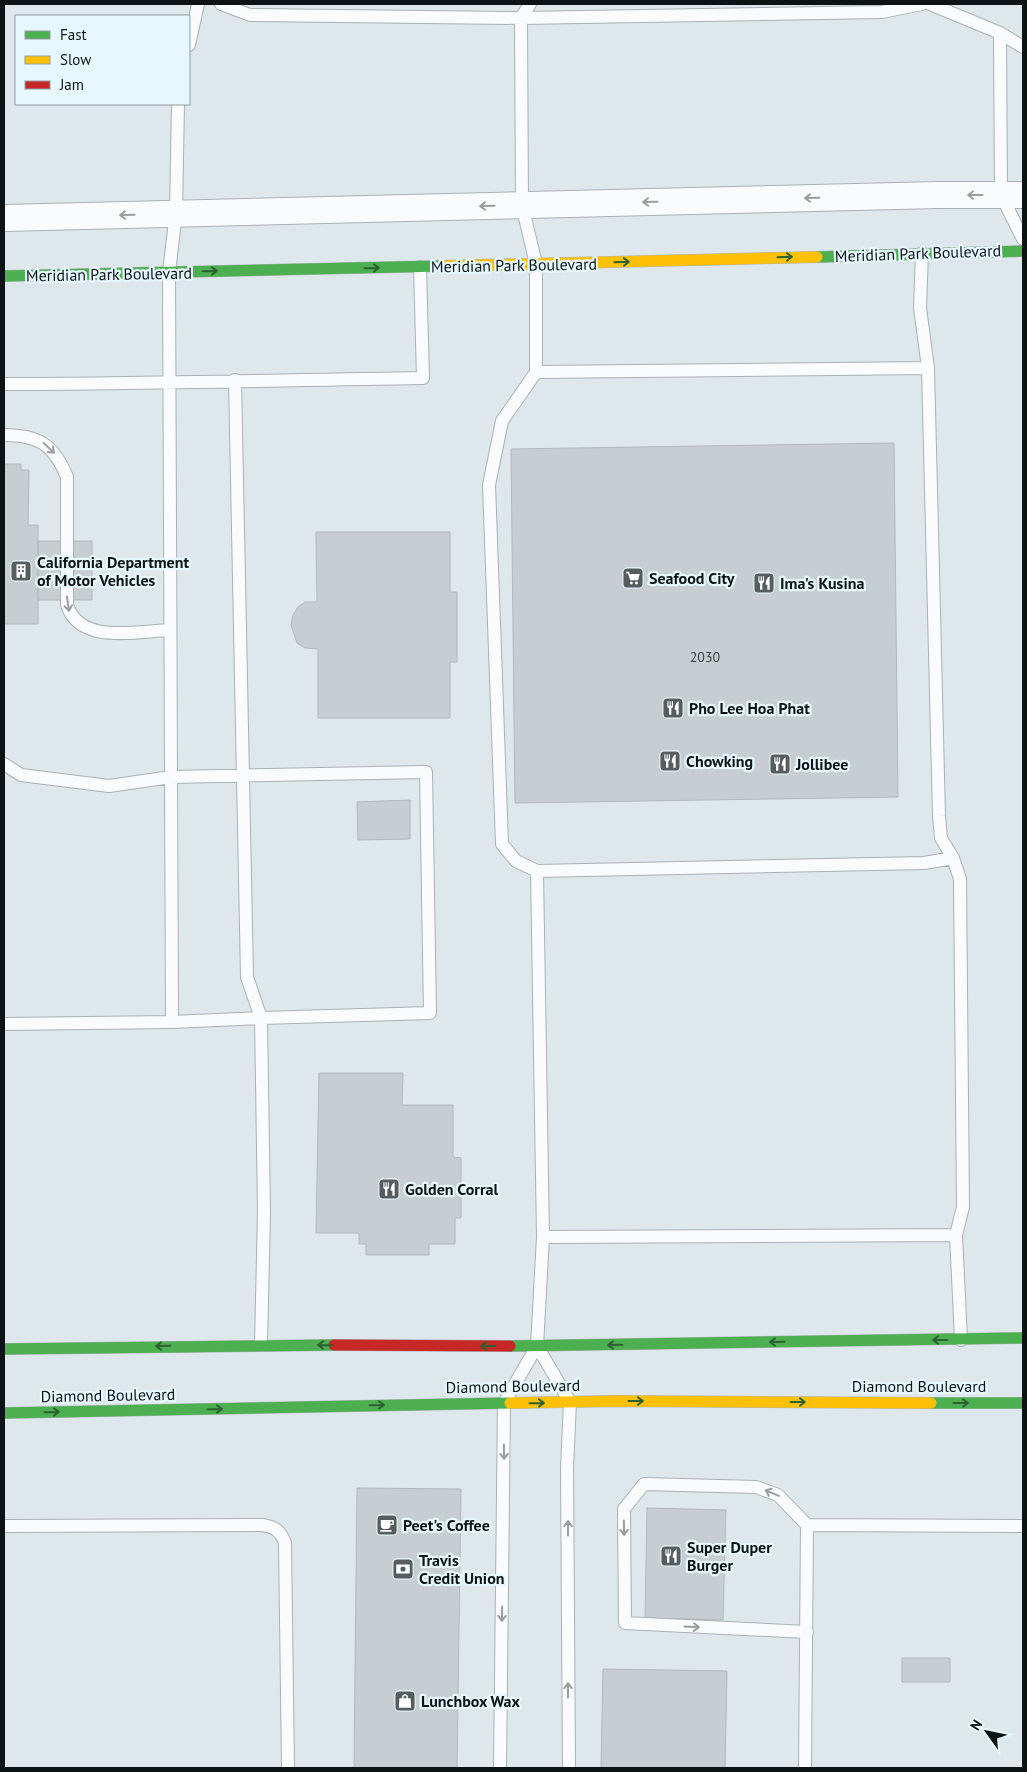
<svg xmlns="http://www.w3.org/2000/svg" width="1027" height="1772" font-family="'PT Sans',sans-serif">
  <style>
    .building { fill: #c7ced1; stroke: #b1b8bb }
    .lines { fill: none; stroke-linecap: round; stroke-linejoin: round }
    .lane-casing { stroke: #aab1b3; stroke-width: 14 }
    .street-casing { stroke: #aab1b3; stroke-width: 28 }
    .fast-casing { stroke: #aab1b3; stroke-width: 12 }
    .slow-casing { stroke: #aab1b3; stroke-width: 12 }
    .jam-casing { stroke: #aab1b3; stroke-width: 12 }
    .lane { stroke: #fafbfc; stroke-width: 12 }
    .street { stroke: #fafbfc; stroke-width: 26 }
    .fast { stroke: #4caf50; stroke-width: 11 }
    .slow { stroke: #ffc107; stroke-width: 11 }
    .jam { stroke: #c62828; stroke-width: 11 }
    .oneway { stroke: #9b9e9f }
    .oneway2 { stroke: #2c6132 }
    .labels { text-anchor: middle; stroke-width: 4.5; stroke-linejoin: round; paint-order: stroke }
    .number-label { font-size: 14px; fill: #3c4344 }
    .street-label { font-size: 16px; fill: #0d1314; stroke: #e6f8fd }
    .poi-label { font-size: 16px; font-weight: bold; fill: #0d1314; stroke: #e6f8fd; text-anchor: start }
  </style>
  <rect width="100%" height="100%" fill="#dee7eb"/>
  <path class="building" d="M894 443 898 797 515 803 511 449Z
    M4 464H21V470H29L28 525H38V624H4Z
    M316 532H450V592H457V662H450V718H318V649L305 648 297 643 291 625 293 615 298 607 305 602H317Z
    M38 541H92V600H38Z
    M410 800V839L358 840 357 802Z
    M319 1073H403L402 1105H453V1157L461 1158V1218H455V1244H429V1255H366V1244H359V1233H316Z
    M357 1488 461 1489 457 1768H354Z
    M647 1508 726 1510 723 1620 645 1618Z
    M902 1658H950V1682H902Z
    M603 1669 727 1671 725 1768H601Z"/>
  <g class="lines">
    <g class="lane-casing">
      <path id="lane" d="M221 4 250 15 521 18 882 12 922 4
        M930 4 1000 33 1023 47
        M1000 33 1001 195 1023 239
        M189 45 198 4
        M928 368 939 816 941 838 953 858 960 879 963 1207 956 1235
        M536 372 928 368 920 308 922 253
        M4 384C144 384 283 380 423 378L420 267
        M4 435C39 435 54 445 67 477V605C80 645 136 631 170 630
        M4 764 21 775 109 786 171 777 426 772 430 1013 261 1018 264 1212 261 1344
        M537 871 924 863 953 858
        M172 1022 169 272 176 213 178 104
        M4 1024 172 1022 261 1018 247 977 235 380
        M543 1237 956 1235 961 1340
        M537 1346 570 1402 567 1468 569 1768
        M4 1526 262 1525C275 1527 280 1530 285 1543L288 1768
        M807 1632 625 1623 624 1509 644 1484 756 1487 778 1495 807 1525
        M500 1768 504 1403 537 1346 543 1237 537 871 516 861 502 844 489 485 502 421 536 372V264L522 205 521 18 530 4
        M805 1768 807 1525 1023 1526"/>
    </g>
    <g class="street-casing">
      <path id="street" d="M4 218 938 195H1023"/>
    </g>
    <g class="fast-casing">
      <path id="fast" d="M817 257 1023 251
        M4 276 442 266
        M510 1346 1023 1338
        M4 1349 334 1345
        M931 1403H1023
        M4 1413 510 1403"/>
    </g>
    <g class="slow-casing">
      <path id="slow" d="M442 266 817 257
        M510 1403 618 1401 931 1403"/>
    </g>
    <g class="jam-casing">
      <path id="jam" d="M334 1345 510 1346"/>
    </g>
    <use href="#lane" class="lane"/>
    <use href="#street" class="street"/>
    <use href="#fast" class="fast"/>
    <use href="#slow" class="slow"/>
    <use href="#jam" class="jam"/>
  </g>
  <defs><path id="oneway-shaft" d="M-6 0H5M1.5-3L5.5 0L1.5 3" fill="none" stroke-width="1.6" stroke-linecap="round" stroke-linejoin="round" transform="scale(1.25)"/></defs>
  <g class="oneway">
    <use href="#oneway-shaft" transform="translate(975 195) rotate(-180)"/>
    <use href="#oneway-shaft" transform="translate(812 198) rotate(179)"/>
    <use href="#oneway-shaft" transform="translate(650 202) rotate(179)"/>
    <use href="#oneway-shaft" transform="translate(487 206) rotate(179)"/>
    <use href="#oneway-shaft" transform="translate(127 215) rotate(179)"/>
    <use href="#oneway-shaft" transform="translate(49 448) rotate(43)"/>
    <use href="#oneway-shaft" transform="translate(68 604) rotate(82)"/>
    <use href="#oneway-shaft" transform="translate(504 1452) rotate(89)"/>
    <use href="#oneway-shaft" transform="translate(772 1493) rotate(-157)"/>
    <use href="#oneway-shaft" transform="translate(568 1528) rotate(-90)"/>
    <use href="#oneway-shaft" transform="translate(624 1528) rotate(89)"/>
    <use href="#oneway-shaft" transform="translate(502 1614) rotate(91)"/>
    <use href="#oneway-shaft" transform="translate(692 1627) rotate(3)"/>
    <use href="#oneway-shaft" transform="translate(568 1690) rotate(-90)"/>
  </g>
  <g class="oneway2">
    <use href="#oneway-shaft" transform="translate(785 257) rotate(-2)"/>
    <use href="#oneway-shaft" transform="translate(622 262) rotate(-2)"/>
    <use href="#oneway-shaft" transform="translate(372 268) rotate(-1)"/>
    <use href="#oneway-shaft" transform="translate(210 271) rotate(-1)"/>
    <use href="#oneway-shaft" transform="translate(940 1340) rotate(180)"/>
    <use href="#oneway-shaft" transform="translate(777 1342) rotate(179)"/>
    <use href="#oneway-shaft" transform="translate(325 1345) rotate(-179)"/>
    <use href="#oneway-shaft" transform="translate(615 1345) rotate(179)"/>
    <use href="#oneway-shaft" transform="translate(163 1346) rotate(179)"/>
    <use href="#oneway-shaft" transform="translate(488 1346) rotate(180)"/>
    <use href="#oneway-shaft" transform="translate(636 1401)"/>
    <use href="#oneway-shaft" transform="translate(798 1402)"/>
    <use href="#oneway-shaft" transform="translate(537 1403) rotate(-1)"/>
    <use href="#oneway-shaft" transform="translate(961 1403)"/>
    <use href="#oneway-shaft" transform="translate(377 1405) rotate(-1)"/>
    <use href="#oneway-shaft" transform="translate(215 1409) rotate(-1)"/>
    <use href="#oneway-shaft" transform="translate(52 1412) rotate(-1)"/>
  </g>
  <defs>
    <g id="building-square" transform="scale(1.125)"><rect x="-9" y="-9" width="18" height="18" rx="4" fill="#565d5f" stroke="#e6f8fd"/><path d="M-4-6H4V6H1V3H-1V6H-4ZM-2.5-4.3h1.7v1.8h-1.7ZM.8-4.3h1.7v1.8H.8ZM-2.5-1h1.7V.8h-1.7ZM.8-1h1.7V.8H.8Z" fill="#fff"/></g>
    <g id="supermarket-square" transform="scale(1.125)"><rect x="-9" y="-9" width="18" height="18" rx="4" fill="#565d5f" stroke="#e6f8fd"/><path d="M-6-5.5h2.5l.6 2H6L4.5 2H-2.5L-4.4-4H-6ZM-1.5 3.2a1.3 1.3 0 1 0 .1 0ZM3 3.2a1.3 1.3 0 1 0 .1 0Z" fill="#fff"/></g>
    <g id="restaurant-square" transform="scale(1.125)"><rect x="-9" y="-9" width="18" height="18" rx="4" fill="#565d5f" stroke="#e6f8fd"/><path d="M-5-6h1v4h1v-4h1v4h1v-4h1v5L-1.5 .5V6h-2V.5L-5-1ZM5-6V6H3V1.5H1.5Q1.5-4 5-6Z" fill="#fff"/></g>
    <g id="cafe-square" transform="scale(1.125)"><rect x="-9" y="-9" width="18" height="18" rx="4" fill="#565d5f" stroke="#e6f8fd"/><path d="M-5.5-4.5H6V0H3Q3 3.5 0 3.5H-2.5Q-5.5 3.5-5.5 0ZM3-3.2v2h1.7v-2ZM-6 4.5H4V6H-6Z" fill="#fff"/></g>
    <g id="bank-square" transform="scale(1.125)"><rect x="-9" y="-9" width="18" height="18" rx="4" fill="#565d5f" stroke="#e6f8fd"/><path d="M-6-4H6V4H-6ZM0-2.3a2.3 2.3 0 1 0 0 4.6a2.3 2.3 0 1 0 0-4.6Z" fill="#fff"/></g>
    <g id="shop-square" transform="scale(1.125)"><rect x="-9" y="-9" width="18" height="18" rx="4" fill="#565d5f" stroke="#e6f8fd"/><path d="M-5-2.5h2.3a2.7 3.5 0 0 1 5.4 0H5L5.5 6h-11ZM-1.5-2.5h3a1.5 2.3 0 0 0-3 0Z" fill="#fff"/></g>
  </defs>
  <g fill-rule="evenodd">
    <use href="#building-square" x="21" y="571"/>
    <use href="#supermarket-square" x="633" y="578"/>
    <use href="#restaurant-square" x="764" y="583"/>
    <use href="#restaurant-square" x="673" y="708"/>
    <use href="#restaurant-square" x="670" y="761"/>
    <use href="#restaurant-square" x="780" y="764"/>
    <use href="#restaurant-square" x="389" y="1189"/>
    <use href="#cafe-square" x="387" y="1525"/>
    <use href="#restaurant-square" x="671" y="1556"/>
    <use href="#bank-square" x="403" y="1569"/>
    <use href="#shop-square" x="405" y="1701"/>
  </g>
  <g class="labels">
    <g class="number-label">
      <text x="705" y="662">2030</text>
    </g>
    <g class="street-label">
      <text transform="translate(918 253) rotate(-2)" y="6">Meridian Park Boulevard</text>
      <text transform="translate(514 265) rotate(-1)" y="6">Meridian Park Boulevard</text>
      <text transform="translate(109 274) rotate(-1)" y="6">Meridian Park Boulevard</text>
      <text transform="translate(513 1386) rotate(-1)" y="6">Diamond Boulevard</text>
      <text x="919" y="1392">Diamond Boulevard</text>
      <text transform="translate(108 1395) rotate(-1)" y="6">Diamond Boulevard</text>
    </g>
    <g class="poi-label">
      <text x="37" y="568">California Department<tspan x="37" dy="18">of Motor Vehicles</tspan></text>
      <text x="649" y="584">Seafood City</text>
      <text x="780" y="589">Ima's Kusina</text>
      <text x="689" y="714">Pho Lee Hoa Phat</text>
      <text x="686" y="767">Chowking</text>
      <text x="796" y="770">Jollibee</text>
      <text x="405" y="1195">Golden Corral</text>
      <text x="403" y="1531">Peet's Coffee</text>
      <text x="687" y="1553">Super Duper<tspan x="687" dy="18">Burger</tspan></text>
      <text x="419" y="1566">Travis<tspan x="419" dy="18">Credit Union</tspan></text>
      <text x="421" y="1707">Lunchbox Wax</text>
    </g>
  </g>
  <rect width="1027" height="1772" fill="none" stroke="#0d1314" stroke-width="10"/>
  <rect x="15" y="15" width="175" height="90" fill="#e6f8fd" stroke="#8f9ca0"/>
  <rect x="25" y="31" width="25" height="8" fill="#4caf50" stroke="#8f9ca0"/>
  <text x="60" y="40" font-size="15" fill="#0d1314">Fast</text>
  <rect x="25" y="56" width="25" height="8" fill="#ffc107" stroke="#8f9ca0"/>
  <text x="60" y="65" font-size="15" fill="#0d1314">Slow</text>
  <rect x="25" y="81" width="25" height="8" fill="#c62828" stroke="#8f9ca0"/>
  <text x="60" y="90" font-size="15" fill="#0d1314">Jam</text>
  <g transform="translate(987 1732) rotate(303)" stroke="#e6f8fd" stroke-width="4" paint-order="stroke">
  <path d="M0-4L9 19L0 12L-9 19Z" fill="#0d1314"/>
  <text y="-8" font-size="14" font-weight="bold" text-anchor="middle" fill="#0d1314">N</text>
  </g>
</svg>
